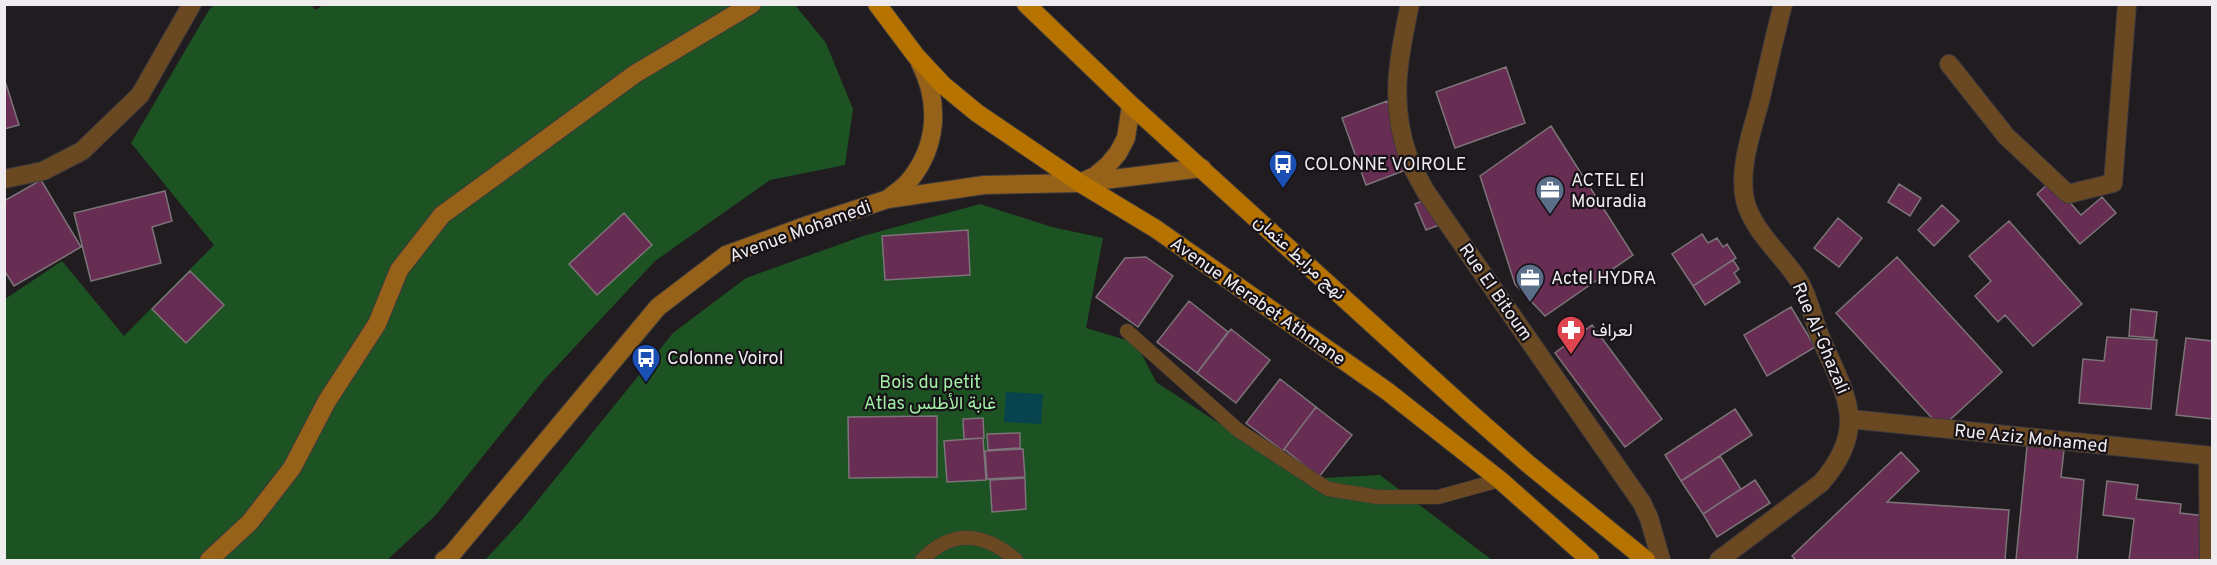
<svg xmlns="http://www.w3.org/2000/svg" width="2217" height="565" font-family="Overpass,Vazirmatn,sans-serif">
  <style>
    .forest { fill: #1d5323 }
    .water { fill: #07444d }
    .building { fill: #682d53; stroke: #7c7478; stroke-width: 1.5 }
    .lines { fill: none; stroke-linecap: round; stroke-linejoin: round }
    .service-casing { stroke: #3d393d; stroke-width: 15 }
    .minor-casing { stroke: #3d393d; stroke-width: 20 }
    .tertiary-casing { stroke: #3d393d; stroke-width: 20 }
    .secondary-casing { stroke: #3d393d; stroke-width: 20 }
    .primary-casing { stroke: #3d393d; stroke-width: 20 }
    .service { stroke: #6a4922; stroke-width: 14 }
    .minor { stroke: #6a4922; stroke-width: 18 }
    .tertiary { stroke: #6a4922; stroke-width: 18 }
    .secondary { stroke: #966119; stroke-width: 18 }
    .primary { stroke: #b77300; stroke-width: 18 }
    .labels { text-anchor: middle; stroke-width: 4.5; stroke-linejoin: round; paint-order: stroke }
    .poi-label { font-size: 18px; fill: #efecef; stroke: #171217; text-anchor: start }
    .street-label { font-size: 18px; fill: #efecef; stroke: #171217 }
    .park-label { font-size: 18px; fill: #a1efa4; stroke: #171217 }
  </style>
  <rect width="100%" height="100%" fill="#201c20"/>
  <path class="forest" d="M324 4 795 5 826 43 853 109 845 165 770 180 655 261 544 380 435 516 387 560H5V299L62 261 124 336 214 245 131 143 209 10 214 5H311L316 10Z
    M980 204 1052 227 1103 238 1086 328 1136 343 1156 382 1304 479 1380 475 1492 560H485L521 521 673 333 746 278 863 236Z"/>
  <path class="water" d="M1006 392 1043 394 1041 424 1004 422Z"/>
  <path class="building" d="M1506 67 1525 123 1455 148 1436 92Z
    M4 84H6L19 125 4 129Z
    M1387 101 1411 168 1366 185 1342 118Z
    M1551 126 1633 255 1545 316 1515 284 1480 176Z
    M41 180 81 247 14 286 4 270V201Z
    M2051 181 2081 215 2102 197 2116 213 2080 244 2037 194Z
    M1899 184 1921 198 1910 216 1888 202Z
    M165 191 172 221 152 227 161 263 91 281 74 213Z
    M1429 198 1439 225 1426 230 1415 204Z
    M1942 205 1959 221 1934 246 1918 230Z
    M624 213 652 245 597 295 569 264Z
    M1838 218 1862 238 1839 267 1814 248Z
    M2009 221 2082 304 2033 346 2005 315 1998 322 1975 296 1991 281 1969 256Z
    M968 230 970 275 885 280 882 236Z
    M1702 234 1708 243 1717 238 1723 247 1727 244 1736 258 1693 286 1672 254Z
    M1146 257 1173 276 1138 327 1096 297 1125 258Z
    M1897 257 2002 372 1941 428 1836 313Z
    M1733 260 1739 269 1734 273 1740 282 1705 305 1693 286Z
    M190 271 224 305 186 343 152 309Z
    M1189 301 1228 332 1197 373 1157 342Z
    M1791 307 1815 347 1767 376 1744 335Z
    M2131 309 2157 312 2154 338 2129 336Z
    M1592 325 1662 419 1625 447 1555 353Z
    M1231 329 1270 360 1236 403 1197 373Z
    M2107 337 2157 340 2151 409 2079 403 2083 359 2104 361Z
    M2186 338 2212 341V419L2176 415Z
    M1280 379 1316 407 1283 451 1246 423Z
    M1316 407 1352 435 1319 477 1284 449Z
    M1735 409 1752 435 1681 481 1665 455Z
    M937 416V477L849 478 848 417Z
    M983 418 984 438 964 439 963 419Z
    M1020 433V448L988 450 987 434Z
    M983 438 986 480 947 482 944 441Z
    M2027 446 2064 450 2061 477 2084 480 2077 560H2016Z
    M1023 449 1025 477 987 479 985 451Z
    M1901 452 1919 471 1887 502 2009 510 2005 560H1796L1792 556Z
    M1720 456 1741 489 1703 514 1681 481Z
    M1025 478 1026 509 992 512 990 480Z
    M1755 480 1770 503 1717 537 1703 514Z
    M2107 481 2138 485 2136 499 2181 504 2180 513 2206 516 2201 560H2129L2134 519 2103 515Z"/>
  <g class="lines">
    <g class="service-casing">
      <path id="service" d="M1127 331 1238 430 1328 489 1378 497H1438L1500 480
        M922 560C953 528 985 533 1016 560"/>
    </g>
    <g class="minor-casing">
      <path id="minor" d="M1949 64 2006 136 2068 194 2113 183 2127 4
        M4 179 43 171 82 151 140 95 192 4
        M1850 419 2212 456
        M2208 456 2209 560
        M1719 560 1821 483C1871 426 1844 393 1819 334 1812 315 1807 291 1795 275 1778 251 1752 229 1745 200 1738 167 1753 129 1761 97 1768 66 1775 35 1783 4"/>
    </g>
    <g class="tertiary-casing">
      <path id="tertiary" d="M1410 4C1398 59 1389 105 1409 159 1413 170 1420 181 1426 192L1642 503 1649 518 1661 560"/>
    </g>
    <g class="secondary-casing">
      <path id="secondary" d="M1088 182 1202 168
        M888 199C895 193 903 188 909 181 938 146 940 102 920 63
        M209 560 250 522 292 468 327 401 377 324 399 270 442 215 635 74 752 4
        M444 560 451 555 658 307 726 255 808 225 888 199 984 185 1080 183 1095 176 1108 165 1118 153 1126 138 1131 105"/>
    </g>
    <g class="primary-casing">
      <path id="primary" d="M877 4 916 56 943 85 977 113 1080 183 1156 229 1387 391 1500 480 1590 560
        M1026 4 1131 105 1468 411 1527 463 1646 560"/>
    </g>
    <use href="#service" class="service"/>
    <use href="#minor" class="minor"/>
    <use href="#tertiary" class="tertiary"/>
    <use href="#secondary" class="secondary"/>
    <use href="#primary" class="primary"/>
  </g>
  <defs>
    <g id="bus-pin" transform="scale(1.5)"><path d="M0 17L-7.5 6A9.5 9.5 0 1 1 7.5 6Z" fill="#1a4fb4" stroke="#171217"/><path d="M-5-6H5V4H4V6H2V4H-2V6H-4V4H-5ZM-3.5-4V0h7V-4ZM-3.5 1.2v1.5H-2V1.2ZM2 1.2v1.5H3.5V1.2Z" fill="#fff"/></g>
    <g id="office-pin" transform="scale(1.5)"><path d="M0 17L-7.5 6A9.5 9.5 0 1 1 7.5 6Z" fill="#5c6f8a" stroke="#171217"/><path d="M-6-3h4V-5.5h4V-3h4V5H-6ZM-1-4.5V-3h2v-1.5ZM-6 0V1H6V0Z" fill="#fff"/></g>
    <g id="pharmacy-pin" transform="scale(1.5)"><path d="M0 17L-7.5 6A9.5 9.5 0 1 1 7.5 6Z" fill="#e0444e" stroke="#171217"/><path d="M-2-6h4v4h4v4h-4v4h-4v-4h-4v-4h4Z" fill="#fff"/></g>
  </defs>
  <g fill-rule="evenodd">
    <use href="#bus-pin" x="1283" y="164"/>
    <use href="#office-pin" x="1550" y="190"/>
    <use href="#office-pin" x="1530" y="278"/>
    <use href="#pharmacy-pin" x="1571" y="330"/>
    <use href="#bus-pin" x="646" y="358"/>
  </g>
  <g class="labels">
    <g class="poi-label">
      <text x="1304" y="170">COLONNE VOIROLE</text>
      <text x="1571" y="186">ACTEL El<tspan x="1571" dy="21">Mouradia</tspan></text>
      <text x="1551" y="284">Actel HYDRA</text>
      <text x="1592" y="336">لعراف</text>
      <text x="667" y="364">Colonne Voirol</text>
    </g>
    <g class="street-label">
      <text transform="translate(800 231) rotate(-20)" y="6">Avenue Mohamedi</text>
      <text transform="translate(1300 257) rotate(42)" y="6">نهج مرابط عثمان</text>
      <text transform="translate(1496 292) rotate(55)" y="6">Rue El Bitoum</text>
      <text transform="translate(1258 301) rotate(35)" y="6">Avenue Merabet Athmane</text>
      <text transform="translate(1821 338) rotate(67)" y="6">Rue Al-Ghazali</text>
      <text transform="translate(2031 438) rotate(6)" y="6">Rue Aziz Mohamed</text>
    </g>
    <g class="park-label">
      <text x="930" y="388">Bois du petit<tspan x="930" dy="21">Atlas غابة الأطلس</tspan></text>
    </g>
  </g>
  <rect width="2217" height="565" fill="none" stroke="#efecef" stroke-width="12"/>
</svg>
